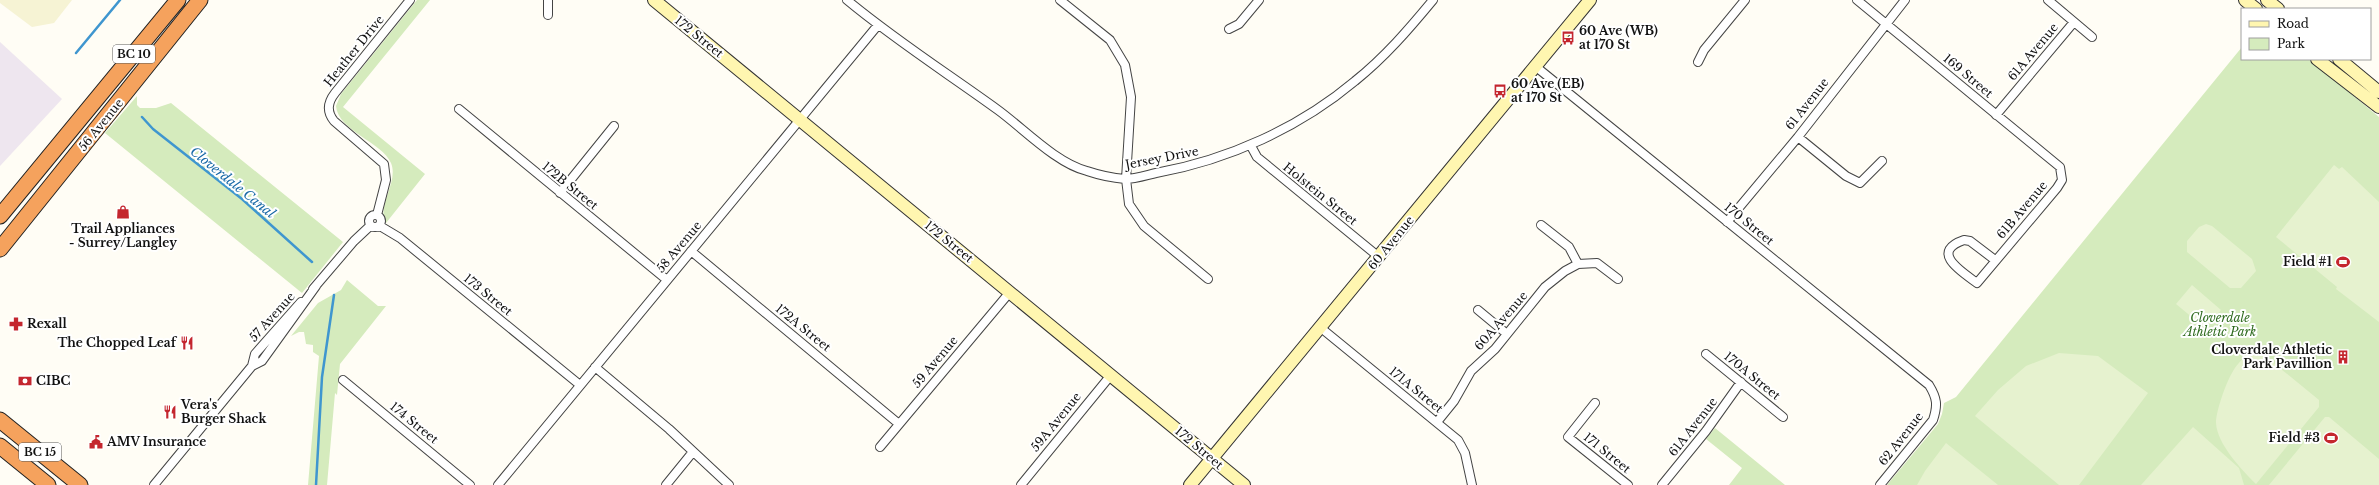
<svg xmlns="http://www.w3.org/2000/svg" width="2379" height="485" font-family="'Libre Baskerville',serif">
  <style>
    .industrial { fill: #eee6ef }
    .farmland { fill: #f6f3d4 }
    .green { fill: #d5ebbd }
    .pitch { fill: #e6f2cf }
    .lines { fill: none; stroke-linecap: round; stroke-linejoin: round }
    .stream { stroke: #3f96cf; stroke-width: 2.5 }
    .street-casing { stroke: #444; stroke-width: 10 }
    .secondary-casing { stroke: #333; stroke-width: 14 }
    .highway-casing { stroke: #222; stroke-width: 17 }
    .street { stroke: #fff; stroke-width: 8 }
    .secondary { stroke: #fff6b0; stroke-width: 12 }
    .highway { stroke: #f5a25d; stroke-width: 15 }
    .labels { text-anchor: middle; stroke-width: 4; stroke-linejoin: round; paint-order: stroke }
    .shield { fill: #fff; stroke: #585858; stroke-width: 1 }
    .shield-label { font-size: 11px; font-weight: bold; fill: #111 }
    .poi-label { font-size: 12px; font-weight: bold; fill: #111; stroke: #fff; text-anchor: start }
    .street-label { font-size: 12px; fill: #111; stroke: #fff }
    .park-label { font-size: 12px; font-style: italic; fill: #2f6b1f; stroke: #fff }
    .water-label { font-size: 13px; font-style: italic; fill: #1768a6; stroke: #fff }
  </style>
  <rect width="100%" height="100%" fill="#fffdf5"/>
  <path class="industrial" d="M0 42 62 99 0 166Z"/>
  <path class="farmland" d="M0 0H72L54 23 32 27 0 3Z"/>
  <path class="green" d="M417 0H430L343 107 425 174 386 223C376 207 399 182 391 163 382 142 338 131 336 106L341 94Z
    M2242 47V59H2309L2379 117V485H1887L1938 424 1942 414 1944 403 1956 397Z
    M137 96V105L140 108H156L171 103 343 242 302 293 105 133Z
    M347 280 378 306H386L340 364 337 395 335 393 327 485H308L319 356 313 352V345L306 344 304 332H299L291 336 318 303 341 290Z
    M1715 428 1785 485H1729L1742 468 1706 439Z"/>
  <path class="pitch" d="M2334 165 2339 169 2342 167 2379 202V322L2336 289 2337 287 2276 237Z
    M2206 224 2212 226 2252 259 2256 271 2241 288H2230L2187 252V241L2199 227Z
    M2192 285 2221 310 2205 328 2176 304Z
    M2254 347 2319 400V407L2256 484C2242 470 2217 444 2216 423 2216 411 2226 383 2232 373 2237 363 2247 355 2254 347Z
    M2059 353 2098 356 2148 393 2079 485H2059L1975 416 1998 390 2026 366Z
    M2325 417H2329L2379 459V485H2269Z
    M2193 427 2239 468 2244 485H2141Z
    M1946 443 1998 485H1917L1925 471Z"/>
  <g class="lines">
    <path class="stream" d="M76 53 120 0
      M142 117 153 129 242 199 312 262
      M316 485 322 377 334 295"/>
    <g class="street-casing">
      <path id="street" d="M847 0C895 40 947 73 998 110 1024 129 1056 163 1087 171 1099 175 1113 178 1125 179 1135 179 1147 175 1156 173 1228 160 1299 128 1355 81 1385 57 1409 29 1433 0
        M1060 0 1110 40 1125 65 1131 97 1126 179 1129 204 1144 226 1208 279
        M1857 0 2060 167 2062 180 2057 188 1977 283C1962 272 1929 252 1964 240L1970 241 1995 260
        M2048 0 2092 37
        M548 15V0
        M1229 29 1239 24 1259 0
        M1698 62 1704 50 1745 0
        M1535 66 1929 385C1937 398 1938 405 1933 420L1880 485
        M459 109 667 280
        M1996 115 2074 22
        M1798 137 1846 176 1860 183 1882 161
        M1251 146 1257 157 1379 257
        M560 193 614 126
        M369 221a6 6 0 1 1 12 0a6 6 0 1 1-12 0Z
        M377 215 386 180 384 164 334 121C326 111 328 102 335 93L410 0
        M1727 222 1798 137 1905 0
        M1541 225 1569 247 1578 264
        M380 226 400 238 580 385
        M691 251 899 424
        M313 289 354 241 370 226
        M1478 310 1507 334
        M1321 328 1458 440 1465 453 1472 485
        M1706 354 1783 417
        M252 366 255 354 301 302
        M595 367 669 429 729 485
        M343 380 470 485
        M1595 403 1568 437 1628 485
        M1437 422 1454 401 1471 371 1495 349 1545 287 1565 271 1578 264 1597 263 1618 279
        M880 447 1010 292
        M154 485 252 366 262 361 316 286
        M498 485 878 25
        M666 485 692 453
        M1021 485 1111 375
        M1662 485 1706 431 1741 382"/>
    </g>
    <g class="secondary-casing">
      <path id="secondary" d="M654 0 1244 485
        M2245 0 2256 9
        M2267 0 2278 9
        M2317 59 2379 107
        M2339 59 2379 92
        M1190 485 1590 0"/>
    </g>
    <g class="highway-casing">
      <path id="highway" d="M0 216 178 0
        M0 249 200 0
        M0 420 80 485
        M0 446 48 485"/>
    </g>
    <use href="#street" class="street"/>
    <use href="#secondary" class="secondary"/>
    <use href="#highway" class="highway"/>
  </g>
  <defs>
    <g id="bus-bare" transform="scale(1.08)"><path d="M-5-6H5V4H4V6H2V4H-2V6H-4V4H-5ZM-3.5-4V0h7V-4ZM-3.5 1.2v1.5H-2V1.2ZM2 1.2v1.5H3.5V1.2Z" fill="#c4262e" stroke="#fff" stroke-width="2.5" paint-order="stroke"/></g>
    <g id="shop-bare" transform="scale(1.08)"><path d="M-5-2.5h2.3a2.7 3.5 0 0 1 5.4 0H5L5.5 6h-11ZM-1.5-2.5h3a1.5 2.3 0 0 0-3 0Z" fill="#c4262e" stroke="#fff" stroke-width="2.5" paint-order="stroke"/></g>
    <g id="stadium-bare" transform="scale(1.08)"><path d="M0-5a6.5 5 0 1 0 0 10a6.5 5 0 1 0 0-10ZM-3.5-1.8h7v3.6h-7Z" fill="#c4262e" stroke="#fff" stroke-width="2.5" paint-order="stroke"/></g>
    <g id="pharmacy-bare" transform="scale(1.08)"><path d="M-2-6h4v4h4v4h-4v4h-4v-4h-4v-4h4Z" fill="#c4262e" stroke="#fff" stroke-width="2.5" paint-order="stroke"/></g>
    <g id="restaurant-bare" transform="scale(1.08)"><path d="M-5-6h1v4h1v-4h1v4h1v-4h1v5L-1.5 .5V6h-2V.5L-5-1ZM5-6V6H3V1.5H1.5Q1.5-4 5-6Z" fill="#c4262e" stroke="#fff" stroke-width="2.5" paint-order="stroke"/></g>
    <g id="building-bare" transform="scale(1.08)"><path d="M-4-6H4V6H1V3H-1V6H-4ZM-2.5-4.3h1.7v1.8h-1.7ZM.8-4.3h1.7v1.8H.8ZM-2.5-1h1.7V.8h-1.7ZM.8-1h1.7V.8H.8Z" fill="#c4262e" stroke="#fff" stroke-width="2.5" paint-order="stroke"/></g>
    <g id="bank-bare" transform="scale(1.08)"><path d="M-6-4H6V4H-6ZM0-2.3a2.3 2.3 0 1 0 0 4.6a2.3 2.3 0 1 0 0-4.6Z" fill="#c4262e" stroke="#fff" stroke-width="2.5" paint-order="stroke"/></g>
    <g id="civic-bare" transform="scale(1.08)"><path d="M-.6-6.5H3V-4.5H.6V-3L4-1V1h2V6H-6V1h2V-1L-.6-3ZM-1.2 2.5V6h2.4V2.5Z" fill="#c4262e" stroke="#fff" stroke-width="2.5" paint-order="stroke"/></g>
  </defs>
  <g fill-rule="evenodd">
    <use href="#bus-bare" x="1568" y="38"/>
    <use href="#bus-bare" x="1500" y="91"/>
    <use href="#shop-bare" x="123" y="212"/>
    <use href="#stadium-bare" x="2343" y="262"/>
    <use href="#pharmacy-bare" x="16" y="324"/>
    <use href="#restaurant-bare" x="187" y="343"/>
    <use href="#building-bare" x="2343" y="357"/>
    <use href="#bank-bare" x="25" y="381"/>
    <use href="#restaurant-bare" x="170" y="412"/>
    <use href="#stadium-bare" x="2331" y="438"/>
    <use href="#civic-bare" x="96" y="442"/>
  </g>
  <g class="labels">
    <g class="shield">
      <rect x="113" y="45" width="42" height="18" rx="3"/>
      <rect x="19" y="443" width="42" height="18" rx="3"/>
    </g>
    <g class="shield-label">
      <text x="134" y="58">BC 10</text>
      <text x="40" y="456">BC 15</text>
    </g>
    <g class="poi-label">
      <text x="1579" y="35">60 Ave (WB)<tspan x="1579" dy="14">at 170 St</tspan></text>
      <text x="1511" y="88">60 Ave (EB)<tspan x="1511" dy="14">at 170 St</tspan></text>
      <text x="123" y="233" text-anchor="middle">Trail Appliances<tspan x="123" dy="14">- Surrey/Langley</tspan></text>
      <text x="2332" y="266" text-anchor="end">Field #1</text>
      <text x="27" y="328">Rexall</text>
      <text x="176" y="347" text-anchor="end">The Chopped Leaf</text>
      <text x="2332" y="354" text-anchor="end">Cloverdale Athletic<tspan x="2332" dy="14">Park Pavillion</tspan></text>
      <text x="36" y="385">CIBC</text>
      <text x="181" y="409">Vera's<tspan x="181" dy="14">Burger Shack</tspan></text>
      <text x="2320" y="442" text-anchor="end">Field #3</text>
      <text x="107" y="446">AMV Insurance</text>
    </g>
    <g class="street-label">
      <text transform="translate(699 37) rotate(39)" y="4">172 Street</text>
      <text transform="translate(354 51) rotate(-51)" y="4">Heather Drive</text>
      <text transform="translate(2033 52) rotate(-50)" y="4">61A Avenue</text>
      <text transform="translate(1968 76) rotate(40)" y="4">169 Street</text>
      <text transform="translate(1807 104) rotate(-52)" y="4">61 Avenue</text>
      <text transform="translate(101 125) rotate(-51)" y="4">56 Avenue</text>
      <text transform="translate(1162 158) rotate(-11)" y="4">Jersey Drive</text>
      <text transform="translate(570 186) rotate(39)" y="4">172B Street</text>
      <text transform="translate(1320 194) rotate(39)" y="4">Holstein Street</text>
      <text transform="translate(2022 210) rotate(-50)" y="4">61B Avenue</text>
      <text transform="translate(1749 224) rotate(39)" y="4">170 Street</text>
      <text transform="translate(949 242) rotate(39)" y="4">172 Street</text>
      <text transform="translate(1391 243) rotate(-51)" y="4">60 Avenue</text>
      <text transform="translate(679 247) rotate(-50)" y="4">58 Avenue</text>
      <text transform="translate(488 295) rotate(39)" y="4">173 Street</text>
      <text transform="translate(272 317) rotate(-48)" y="4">57 Avenue</text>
      <text transform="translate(1501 321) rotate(-49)" y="4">60A Avenue</text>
      <text transform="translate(803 328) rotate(39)" y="4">172A Street</text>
      <text transform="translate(935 362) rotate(-50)" y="4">59 Avenue</text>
      <text transform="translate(1752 376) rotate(39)" y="4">170A Street</text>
      <text transform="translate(1416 390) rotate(39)" y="4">171A Street</text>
      <text transform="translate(1056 422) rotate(-51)" y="4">59A Avenue</text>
      <text transform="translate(414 423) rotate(39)" y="4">174 Street</text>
      <text transform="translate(1693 427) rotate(-52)" y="4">61A Avenue</text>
      <text transform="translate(1901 439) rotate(-52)" y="4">62 Avenue</text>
      <text transform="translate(1199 448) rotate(40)" y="4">172 Street</text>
      <text transform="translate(1607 453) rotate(39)" y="4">171 Street</text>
    </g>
    <g class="park-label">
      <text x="2220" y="322">Cloverdale<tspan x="2220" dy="14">Athletic Park</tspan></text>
    </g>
    <g class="water-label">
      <text transform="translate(233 182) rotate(39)" y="5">Cloverdale Canal</text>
    </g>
  </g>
  <rect x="2241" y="8" width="130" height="52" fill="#ffffff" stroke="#a0a0a0"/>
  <rect x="2249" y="21" width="20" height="6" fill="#fff6b0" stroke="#a0a0a0"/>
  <text x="2277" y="28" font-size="12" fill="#111111">Road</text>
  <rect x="2249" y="38" width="20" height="12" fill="#d5ebbd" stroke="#a0a0a0"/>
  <text x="2277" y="48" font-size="12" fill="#111111">Park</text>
</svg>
